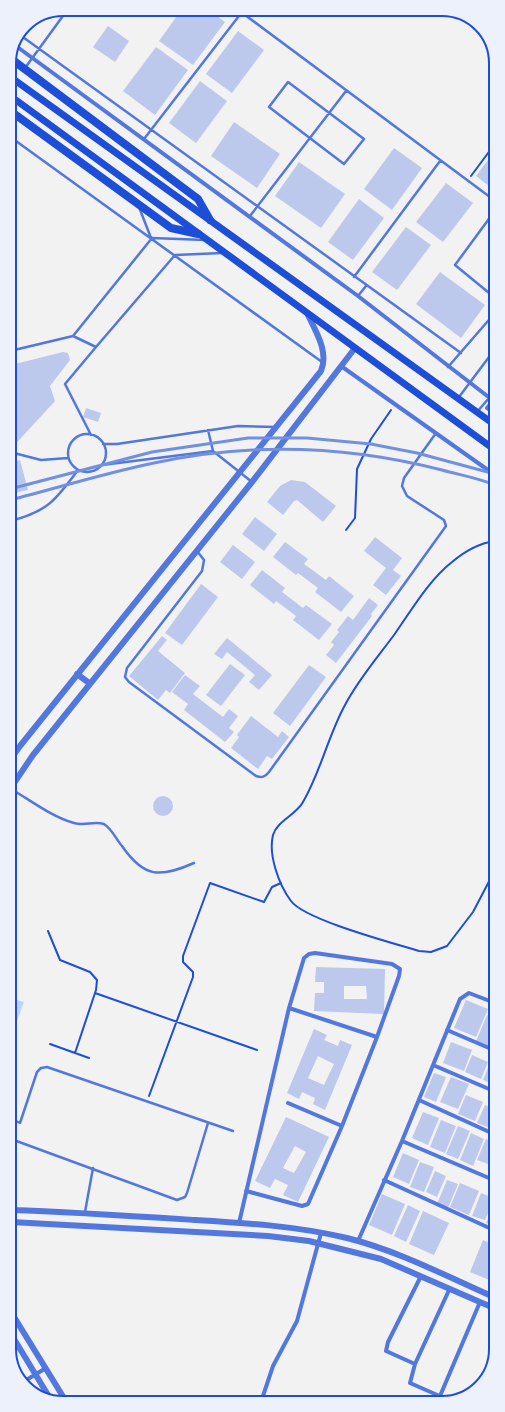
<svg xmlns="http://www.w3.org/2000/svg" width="505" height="1412" font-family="Helvetica,sans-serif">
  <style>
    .water { fill: #bfd3fe }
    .building { fill: #bdc9ec; fill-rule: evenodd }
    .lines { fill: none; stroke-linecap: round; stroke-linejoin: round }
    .path { stroke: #1d4ed8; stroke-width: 2 }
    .service { stroke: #5277de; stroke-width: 2.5 }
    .minor { stroke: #5277de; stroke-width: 4 }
    .tertiary { stroke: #5277de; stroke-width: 6 }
    .secondary { stroke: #1d4ed8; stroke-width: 7 }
    .primary { stroke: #1d4ed8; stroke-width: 8 }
    .rail { stroke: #7290e2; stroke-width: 3 }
    .rim { fill: none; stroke: #1d4ed8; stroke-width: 2 }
  </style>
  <rect width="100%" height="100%" fill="#f2f2f2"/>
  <path class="water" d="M10 998 24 1002 10 1040Z"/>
  <path class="building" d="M182 9H207L225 22 193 65 159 41Z
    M108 26 129 41 115 62 93 47Z
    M238 31 264 50 232 93 206 74Z
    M156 47 188 70 155 115 123 91Z
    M200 81 227 101 196 143 169 123Z
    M234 122 280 154 257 188 211 156Z
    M394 148 422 168 392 210 364 189Z
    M494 152V190L476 176Z
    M299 162 345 194 321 228 275 196Z
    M446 183 473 203 443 242 416 222Z
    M359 199 384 218 353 260 328 242Z
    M406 227 431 245 397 290 372 272Z
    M440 272 485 305 461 338 416 304Z
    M63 352 68 353 70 360 50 386 55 401 10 450V363H19Z
    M86 408 101 413 98 422 83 417Z
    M20 460 28 490 10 494V464Z
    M291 480 305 482 336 506 323 522 297 500 294 501 283 515 267 502 280 486Z
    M255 517 277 534 264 551 242 534Z
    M375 537 402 558 393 570 401 576 386 595 373 585 386 568 364 551Z
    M285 542 308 559 304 564 326 580 329 576 354 596 341 612 315 592 318 588 298 573 296 575 273 557Z
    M233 545 255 562 242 579 220 562Z
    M262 570 285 588 282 592 303 608 306 605 332 624 319 640 293 620 296 616 276 601 274 604 250 585Z
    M201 584 218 597 182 645 165 633Z
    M369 598 378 605 371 614 372 616 336 663 326 655 334 645 331 642 339 632 337 630 348 616 353 620Z
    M162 636 167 640 158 651 185 673 170 693 166 690 158 700 129 676Z
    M227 638 272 675 259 690 249 682 255 675 227 652 222 659 214 654Z
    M230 664 245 675 221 706 206 695Z
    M309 665 326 677 290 726 273 713Z
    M185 675 200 686 193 694 223 717 229 709 238 716 229 728 234 732 225 742 184 710 188 704 172 692Z
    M251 716 278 737 282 731 289 737 272 759 267 756 258 769 231 748 239 737 237 735Z
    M153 806a10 10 0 1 1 20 0a10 10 0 1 1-20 0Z
    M316 967 385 969 384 1014 314 1011 315 993H324V982H315ZM344 986H366L367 999H344Z
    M466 1000 488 1009 476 1037 454 1028Z
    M487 1015 496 1018V1035L491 1047 476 1041Z
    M314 1029 327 1035 324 1040 338 1046 340 1040 352 1045 325 1110 313 1104 315 1098 302 1092 299 1099 287 1093ZM318 1056 334 1064 324 1085 308 1078Z
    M451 1042 472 1050 464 1071 443 1063Z
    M472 1055 488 1062 481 1079 465 1072Z
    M492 1058 496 1060V1077L493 1084 483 1080Z
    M434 1073 446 1077 436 1102 424 1097Z
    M451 1077 469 1084 458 1109 440 1102Z
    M466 1095 483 1102 475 1121 458 1114Z
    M485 1105 496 1110 495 1130 477 1123Z
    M423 1112 439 1118 428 1145 412 1138Z
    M286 1117 329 1137 298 1202 283 1195 288 1185 275 1179 270 1188 255 1181ZM295 1146 306 1152 294 1173 283 1168Z
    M441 1120 456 1126 445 1153 430 1147Z
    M458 1126 470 1131 458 1159 446 1154Z
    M471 1133 484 1139 473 1166 460 1160Z
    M486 1139 496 1143V1155L491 1165 477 1160Z
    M403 1153 419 1160 409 1184 393 1177Z
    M496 1160V1176L490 1174Z
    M420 1162 434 1167 424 1192 410 1187Z
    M435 1171 446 1176 437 1197 426 1192Z
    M447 1180 458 1184 448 1208 437 1204Z
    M460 1183 479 1191 469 1215 450 1207Z
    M481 1193 494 1198 485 1220 472 1216Z
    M382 1194 405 1204 392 1235 369 1225Z
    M496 1201V1227L486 1223Z
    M408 1205 420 1211 406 1242 394 1236Z
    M423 1211 449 1223 434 1255 409 1244Z
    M483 1240 496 1246V1278L494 1282 470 1272Z"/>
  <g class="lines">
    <path class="path" d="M471 176 494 145
      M346 530 355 518 357 469 371 439 391 410
      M495 541C479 543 464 552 452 562 428 581 411 611 394 635 377 658 358 680 345 705 328 736 321 771 303 802 296 815 277 821 273 835 268 855 279 885 291 901 305 920 393 943 419 951L431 952 447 946 473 912 495 870
      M48 931 60 960 90 972 97 980 96 990 75 1053
      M95 993 257 1050
      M50 1044 89 1058
      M149 1096 193 977V972L183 962V956L210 883 264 902 272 887 281 883"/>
    <path class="service" d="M140 9 143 11
      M237 9 494 200
      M20 35 461 353
      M25 68 68 9
      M288 82 364 139 344 164 269 107Z
      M9 136 322 362
      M144 139 242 12
      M139 207 151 238
      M494 212 455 265 494 297
      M250 216 346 91
      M152 238 205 240
      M354 277 440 161
      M358 296 366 286
      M73 336 152 238
      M96 347 175 255 222 253
      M10 351 73 336 96 347 65 384 91 435
      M448 367 494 314
      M459 397 495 349
      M477 412 495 391
      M208 430 213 451
      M68 453a19 19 0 1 1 38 0a19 19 0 1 1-38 0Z
      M103 444H117L238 426 276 427
      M10 452 41 460 68 458
      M102 465 213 451 252 482
      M10 521C47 512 56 500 78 470
      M197 551 204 560 202 571 127 668 125 677 129 682 256 776C262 778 265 777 269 772L446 526 444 520 407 496 402 486 404 478 436 433
      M11 789C30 800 52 817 74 823 84 826 94 821 104 824 112 829 116 839 122 846 144 878 160 878 194 863
      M11 1139 16 1121 20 1123 37 1072 41 1068 47 1067 233 1131
      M11 1139 177 1200 185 1197 187 1193 208 1123
      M85 1212 93 1168"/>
    <path class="minor" d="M16 46 358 296 495 402
      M341 366 495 475
      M493 401 487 408 495 414
      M447 1030 496 1051
      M433 1065 496 1092
      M419 1100 496 1135
      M288 1103 342 1126
      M402 1141 496 1181
      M384 1180 496 1231
      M246 1191 302 1206 308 1204 342 1126 377 1037
      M239 1223 289 1008 304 958 309 954 315 953 392 964 400 969 399 976 377 1037 289 1008
      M358 1241 402 1141 460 999 469 993 495 1003
      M450 1288 415 1364 410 1383 451 1401
      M491 1296 496 1284
      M415 1364 386 1351 388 1342 421 1276
      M23 1382 46 1368
      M484 1383 489 1368
      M440 1396 480 1302
      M261 1402 273 1366 297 1321 321 1233"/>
    <path class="tertiary" d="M77 674 89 683
      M10 760 20 746 321 371C329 352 316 332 308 315
      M10 789 33 755 252 482 355 348
      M11 1210C72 1212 133 1216 195 1220 246 1223 297 1226 347 1238 399 1251 448 1277 496 1298
      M11 1222 268 1236 309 1241 381 1259 496 1309
      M11 1312 67 1403
      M11 1334 51 1400"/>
    <path class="secondary" d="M9 76 495 425
      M9 95 495 450"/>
    <path class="primary" d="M10 58 198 199 210 220
      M9 110 171 228 198 234"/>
    <path class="rail" d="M10 489 152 452 248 438H307L371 444 417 453 495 474
      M10 500C58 488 105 473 154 463 251 442 346 445 442 470 460 475 478 478 495 485"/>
  </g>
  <path d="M0 0H505V1412H0ZM63 16H442A47 47 0 0 1 489 63V1349A47 47 0 0 1 442 1396H63A47 47 0 0 1 16 1349V63A47 47 0 0 1 63 16Z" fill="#edf1fc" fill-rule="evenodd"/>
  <path class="rim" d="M63 16H442A47 47 0 0 1 489 63V1349A47 47 0 0 1 442 1396H63A47 47 0 0 1 16 1349V63A47 47 0 0 1 63 16Z"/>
</svg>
